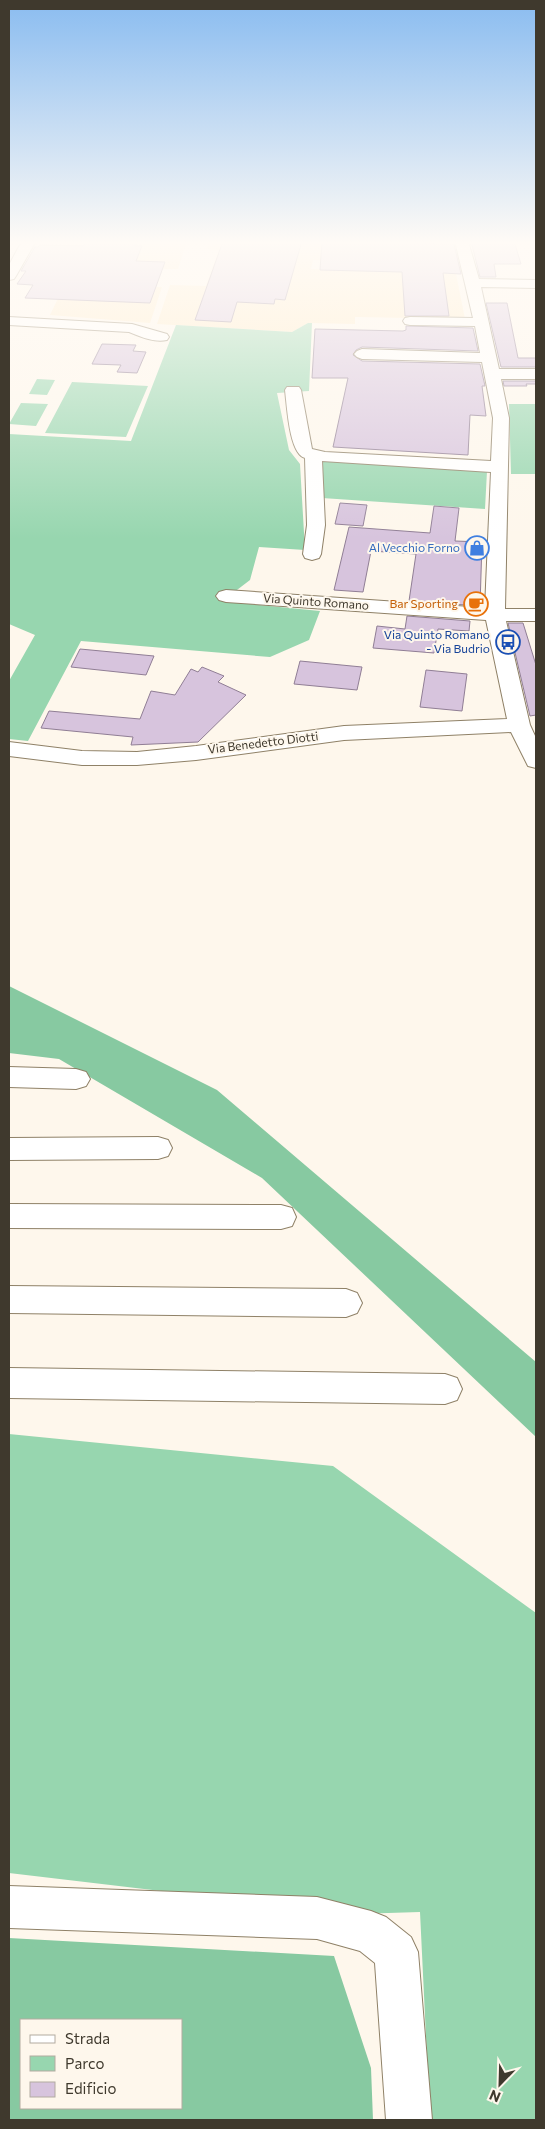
<svg xmlns="http://www.w3.org/2000/svg" width="545" height="2129" font-family="Commissioner,sans-serif">
  <style>
    .built { fill: #feebc7 }
    .green { fill: #97d6af }
    .forest { fill: #87c9a1; fill-rule: evenodd }
    .building { fill: #d7c4dd; stroke: #907e95 }
    .lines { fill: none; stroke-linecap: round; stroke-linejoin: round }
    .minor-casing { stroke: #8f8167; stroke-width: 2 }
    .minor { fill: #fff; fill-rule: evenodd }
    .labels { text-anchor: middle; stroke-width: 4; stroke-linejoin: round; paint-order: stroke }
    .far-shop-label { font-size: 12px; fill: #366cbe; stroke: #fef7ec; text-anchor: end }
    .far-street-label { font-size: 12px; fill: #3f392d; stroke: #fef7ec }
    .far-food-label { font-size: 12px; fill: #c56008; stroke: #fef7ec; text-anchor: end }
    .far-transit-label { font-size: 12px; fill: #164399; stroke: #fef7ec; text-anchor: end }
  </style>
  <rect width="100%" height="100%" fill="#fef7ec"/>
  <path class="built" d="M144 241H187L178 269H163L156 287H162L150 323 50 315 83 247 140 249Z
    M209 241 448 242 450 243 454 265 313 260 311 269 456 274 465 319 355 317V324L308 323 292 332 157 324 170 285 206 286 219 250 206 249Z"/>
  <path class="green" d="M308 323H312L309 391 277 393 289 450 300 464 305 550 259 547 250 580 233 593 230 602 320 611 309 640 270 657 81 641 28 741 9 739V681L35 635 9 624V434L131 441 176 325 292 332Z
    M37 379 55 380 47 395 29 394Z
    M72 382 148 386 126 437 45 433Z
    M21 403 48 404 36 426 9 424Z
    M509 404H536V474H511Z
    M321 461 487 471 485 509 322 498Z
    M9 1434 333 1466 536 1613V2120H430L420 1912 356 1914 9 1873Z"/>
  <path class="forest" d="M9 986 217 1090 536 1362V1437L262 1178 59 1059 9 1053Z
    M9 1938 334 1956 371 2068 373 2120H9ZM21 2020H181V2108H21Z"/>
  <path class="building" d="M86 241H137L135 246H142L136 261 165 262 150 303 25 298 33 285 17 284 26 271H21L35 247H38L40 245 83 246Z
    M223 241H302L285 300 275 299 274 304 237 302 231 322 195 320Z
    M322 241 454 244 461 274 443 273 449 316H405L402 272 320 270Z
    M471 241H514L521 264H494L496 277H480Z
    M486 303H507L518 358H536V367H501Z
    M406 326 473 328 478 351 362 347 356 350 353 355 362 361 480 364 485 386H482L486 416 470 415 468 455 333 447 348 378H312L315 329 403 331 406 330Z
    M102 344 136 345 133 351 146 352 137 373 117 372 121 365 92 364Z
    M503 381H536V384H526L527 386H504Z
    M340 503 367 505 363 526 335 524Z
    M434 506 459 508 455 541 482 542 480 606 409 601 416 554 371 551 363 592 334 590 349 527 430 533Z
    M407 616 470 621 469 631 438 629 434 653 373 648 377 626 405 629Z
    M508 623H523L536 665V715L530 716Z
    M80 649 154 656 146 675 71 667Z
    M300 661 362 667 357 690 294 684Z
    M202 667 224 676 218 682 246 695 198 742 131 745 133 737 41 728 49 711 140 719 151 691 175 695 191 669 198 672Z
    M426 670 467 674 462 711 420 707Z"/>
  <g class="lines">
    <g class="minor-casing">
      <path id="minor" d="M22 241H36L16 276 14 279 9 280V265Z
        M455 241H468L479 279 536 280V288L481 287 499 369H536V379H501L509 418 505 609H536V621H506L530 725 536 738V768L528 766 511 732 344 740 196 760 137 765H82L9 756V742L82 751 137 752 196 746 344 726 507 719 486 620 226 602 219 600 216 596 219 592 226 590 485 608 491 472 322 461 325 525 321 554 319 558 312 560 305 558 303 554 307 525 305 458C289 454 287 405 285 390L287 387H299L301 390 312 449 325 452 491 461 493 418 482 362 362 359 357 357 354 354 357 351 362 349 480 353 475 326 410 325 405 324 403 321 405 318 410 317 473 318Z
        M9 317 132 324 167 334 169 337 167 340C155 343 141 337 129 332L9 325Z
        M9 1067 76 1069 86 1072 90 1079 86 1086 76 1089 9 1087Z
        M158 1137 168 1140 172 1148 168 1156 158 1159 9 1160V1138Z
        M9 1204 281 1205 292 1208 296 1217 292 1226 281 1229 9 1228Z
        M9 1286 346 1289 357 1293 362 1303 357 1313 346 1317 9 1313Z
        M9 1368 445 1374 457 1378 462 1389 457 1400 445 1404 9 1398Z
        M9 1886 317 1897 371 1911 386 1917 411 1937 418 1952 432 2120H386L375 1963 360 1951 317 1939 9 1928Z"/>
    </g>
    <use href="#minor" class="minor"/>
  </g>
  <linearGradient id="sky" x2="0" y2="1"><stop stop-color="#8abcf0"/><stop offset="0.45" stop-color="#fffbf6"/><stop offset="1" stop-color="#fffbf6" stop-opacity="0"/></linearGradient>
  <rect width="545" height="539" fill="url(#sky)"/>
  <defs>
    <g id="shop-ring" transform="scale(1.25)"><circle r="9.5" fill="#fef7ec" stroke="#3f7fe0" stroke-width="1.5"/><path d="M-5-2.5h2.3a2.7 3.5 0 0 1 5.4 0H5L5.5 6h-11ZM-1.5-2.5h3a1.5 2.3 0 0 0-3 0Z" fill="#3f7fe0"/></g>
    <g id="cafe-ring" transform="scale(1.25)"><circle r="9.5" fill="#fef7ec" stroke="#e8710a" stroke-width="1.5"/><path d="M-5.5-4.5H6V0H3Q3 3.5 0 3.5H-2.5Q-5.5 3.5-5.5 0ZM3-3.2v2h1.7v-2ZM-6 4.5H4V6H-6Z" fill="#e8710a"/></g>
    <g id="bus-ring" transform="scale(1.25)"><circle r="9.5" fill="#fef7ec" stroke="#1a4fb4" stroke-width="1.5"/><path d="M-5-6H5V4H4V6H2V4H-2V6H-4V4H-5ZM-3.5-4V0h7V-4ZM-3.5 1.2v1.5H-2V1.2ZM2 1.2v1.5H3.5V1.2Z" fill="#1a4fb4"/></g>
  </defs>
  <g fill-rule="evenodd">
    <use href="#shop-ring" x="477" y="548"/>
    <use href="#cafe-ring" x="476" y="604"/>
    <use href="#bus-ring" x="508" y="642"/>
  </g>
  <g class="labels">
    <g class="far-shop-label">
      <text x="460" y="552">Al Vecchio Forno</text>
    </g>
    <g class="far-street-label">
      <text transform="translate(316 602) rotate(4)" y="4">Via Quinto Romano</text>
      <text transform="translate(263 743) rotate(-7)" y="4">Via Benedetto Diotti</text>
    </g>
    <g class="far-food-label">
      <text x="458" y="608">Bar Sporting</text>
    </g>
    <g class="far-transit-label">
      <text x="490" y="639">Via Quinto Romano<tspan x="490" dy="14">- Via Budrio</tspan></text>
    </g>
  </g>
  <rect width="545" height="2129" fill="none" stroke="#3f392d" stroke-width="20"/>
  <rect x="20" y="2019" width="162" height="90" fill="#fef7ec" stroke="#b2aba0"/>
  <rect x="30" y="2035" width="25" height="8" fill="#ffffff" stroke="#b2aba0"/>
  <text x="65" y="2044" font-size="15" fill="#3f392d">Strada</text>
  <rect x="30" y="2056" width="25" height="15" fill="#97d6af" stroke="#b2aba0"/>
  <text x="65" y="2069" font-size="15" fill="#3f392d">Parco</text>
  <rect x="30" y="2082" width="25" height="15" fill="#d7c4dd" stroke="#b2aba0"/>
  <text x="65" y="2094" font-size="15" fill="#3f392d">Edificio</text>
  <g transform="translate(500 2084) rotate(203)" stroke="#fef7ec" stroke-width="4" paint-order="stroke">
  <path d="M0-4L9 19L0 12L-9 19Z" fill="#3f392d"/>
  <text y="-8" font-size="14" font-weight="bold" text-anchor="middle" fill="#3f392d">N</text>
  </g>
</svg>
